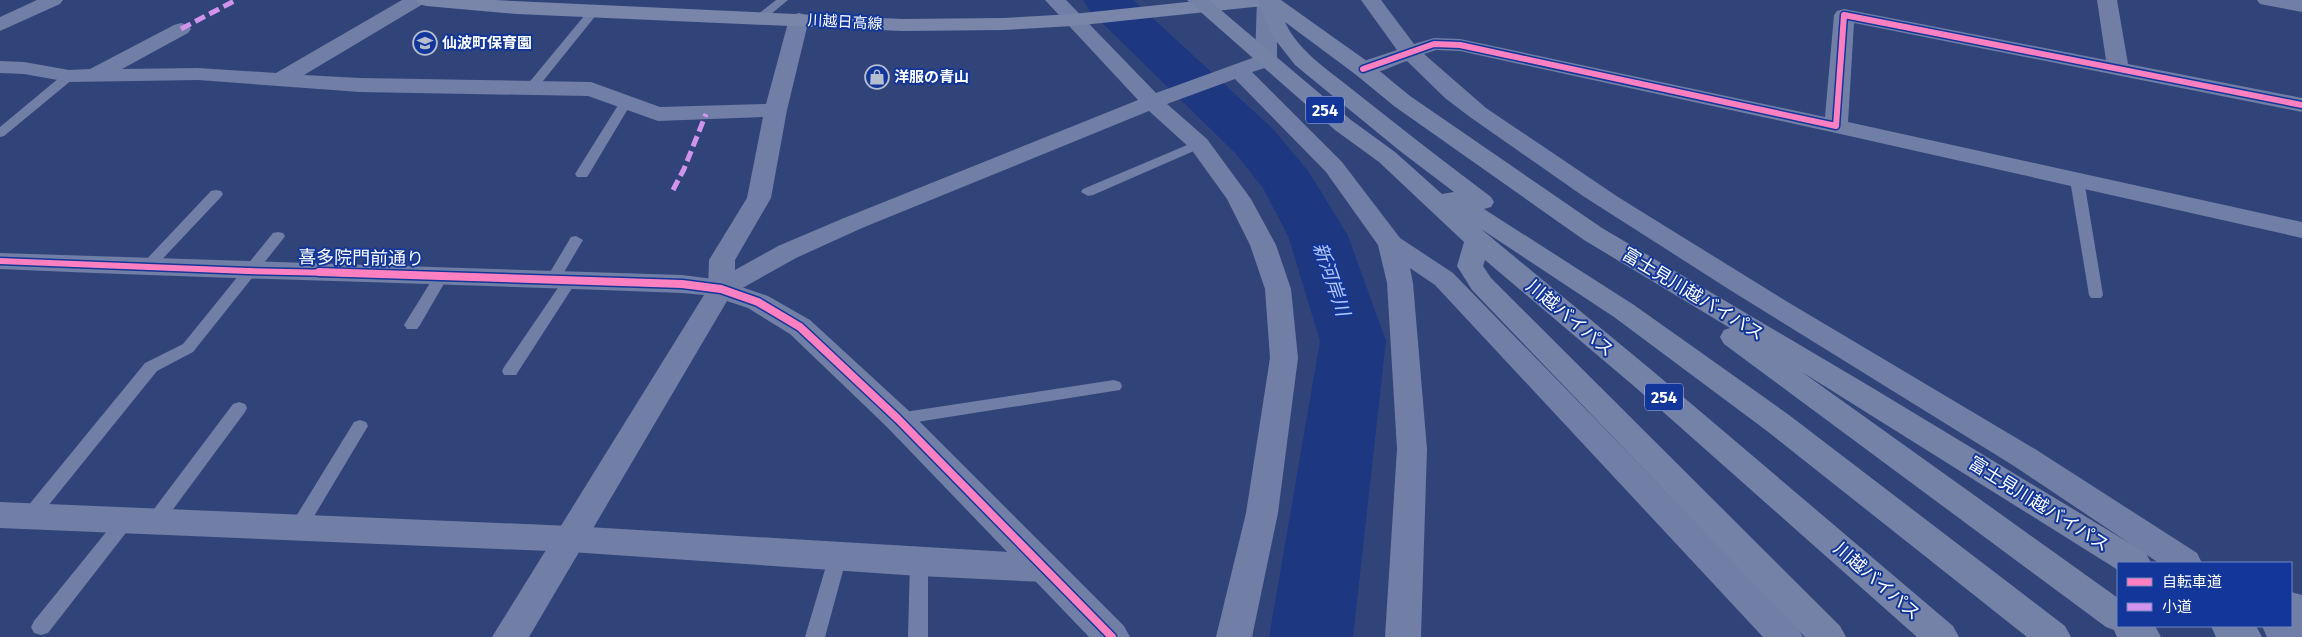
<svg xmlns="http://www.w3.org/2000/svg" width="2302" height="637" font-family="'Fira Sans','Noto Sans JP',sans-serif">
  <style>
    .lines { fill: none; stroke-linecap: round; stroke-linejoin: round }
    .river { fill: #1e3781; fill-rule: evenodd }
    .service { fill: #717ea5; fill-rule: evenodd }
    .minor { fill: #717ea5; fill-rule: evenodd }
    .tertiary { fill: #717ea5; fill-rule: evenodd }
    .primary { fill: #7986aa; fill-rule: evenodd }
    .trunk { fill: #7582a7; fill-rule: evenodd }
    .quiet { stroke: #d193ec; stroke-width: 5; stroke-dasharray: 11 5; stroke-linecap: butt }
    .cycleway-far1-casing { stroke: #123699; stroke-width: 9 }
    .cycleway-casing { stroke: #123699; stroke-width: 11 }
    .cycleway-far1 { stroke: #ff80c0; stroke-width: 6 }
    .cycleway { stroke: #ff80c0; stroke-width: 8 }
    .labels { text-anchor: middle; stroke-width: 4; stroke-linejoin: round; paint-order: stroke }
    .far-street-label { font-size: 15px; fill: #fff; stroke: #123699 }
    .far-poi-label { font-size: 15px; font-weight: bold; fill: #fff; stroke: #123699; text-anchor: start }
    .shield { fill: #123699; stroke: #b8c3e0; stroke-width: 1 }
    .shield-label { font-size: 16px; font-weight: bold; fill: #fff }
    .street-label { font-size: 18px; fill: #fff; stroke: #123699 }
    .water-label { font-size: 19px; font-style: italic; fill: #b1c6fa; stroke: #123699 }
  </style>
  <rect width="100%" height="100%" fill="#31447a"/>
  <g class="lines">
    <path class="river" d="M1083 0H1133L1273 129 1309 172 1348 236 1386 341 1353 637H1269L1320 341 1288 236 1263 188 1235 153 1089 10Z"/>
    <path class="service" d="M776 0H788L765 19H757L755 17 757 15Z
      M593 9 597 10V14L535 91H527L525 88 527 85 589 10Z
      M69 72 73 73 75 76 73 79 4 136 0 137V127L65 73Z
      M626 98 632 102 589 174 587 177H577L575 174 620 102Z
      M1199 140 1205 144 1203 147 1093 195 1088 196 1081 192 1083 189Z
      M2077 176 2084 180 2103 295 2101 298H2091L2089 295 2070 180Z
      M216 190 221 191 223 194 221 197 152 270H142L140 267 142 264 211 191Z
      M278 232 283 233 285 236 283 239 193 352 157 371 35 522 29 524 23 522 20 517 23 512 145 363 183 344 273 233Z
      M576 236 583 240 560 279 558 282H548L546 279 571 237Z
      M442 270 447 272 449 275 420 325 417 329H407L404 325 435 275 437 272Z
      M571 274 576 276 578 279 516 375H504L502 371 504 367 566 276Z
      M1114 380 1120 382 1122 386 1120 390 898 425 892 423 890 419 892 415 898 413Z
      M239 402 245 404 247 408 245 412 160 527 154 529 148 527 145 522 148 517 233 404Z
      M360 420 366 422 368 426 304 533 298 535 292 533 289 528 292 523 354 422Z
      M126 513 132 515 135 520 132 525 48 633 41 635 34 633 31 627 34 621 120 515Z
      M838 549 844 551 847 556 825 637H805L829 556 832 551Z
      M919 555 925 557 928 562V637H908L910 562 913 557Z"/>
    <path class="minor" d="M37 0H63L60 4 0 31V17Z
      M402 0H426L423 4 304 75 360 78 591 82 660 107 766 104 789 19 792 15 799 13 806 15 809 19 787 110 771 198 735 260V270L778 246 844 218 1138 100 1045 0H1066L1156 93 1255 57 1257 0H1277V60L1274 65 1252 72 1342 162 1400 238 1453 273 1797 626 1803 637H1763L1435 285 1410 268 1413 283 1427 449 1421 637H1385L1397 449 1387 283 1378 245 1326 172 1235 79 1167 104 1207 139 1251 199 1276 245 1291 289 1298 358 1278 513 1252 637H1216L1246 513 1270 358 1265 289 1250 245 1227 199 1191 149 1149 111 862 228 796 258 730 295 721 298 712 295 708 289 709 260 747 198 763 117 658 121 588 96 360 92 198 80 69 82 24 74 0 73V61L24 62 69 70 90 69 174 25 181 23 188 25 191 29 188 33 122 69 198 68 276 73Z
      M1361 0H1381L1414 44 1434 38 1460 39 1825 117 1834 15 1837 11 1844 9 2106 60 2097 0H2117L2128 64 2302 98V112L1854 23 1848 122 2302 222V238L1836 133 1460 51 1436 50 1424 54 1486 108 1618 197 1786 301 2035 449 2197 553 2202 563H2159L2014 466 1730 290 1583 196 1470 117 1445 98 1407 61C1391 66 1372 78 1355 74L1352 69 1355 64 1397 50Z
      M2257 0H2302V12L2260 4Z
      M0 502 571 526 1043 554 1055 558 1060 568 1055 578 1043 582 919 576 571 552 0 528Z
      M2291 592 2302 595V637H2267L2262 626H2291Z"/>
    <path class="tertiary" d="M0 253 682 275 721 280 768 296 810 320 909 411 1124 626 1130 637H1089L887 427 790 334 748 308 727 301 529 637H492L704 295 682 293C455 284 227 279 0 269Z"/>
    <path class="primary" d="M416 0H494L902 19 1003 18 1073 14 1206 0H1273L1270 4 1263 6 1073 26 1003 30 902 31 517 14 426 6 419 4Z"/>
    <path class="trunk" d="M1187 0H1209L1351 120 1395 152 1442 194 1454 192 1400 151 1295 65 1270 33 1258 0H1281L1371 64 1410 96 1602 228 1871 387 2146 553 2151 563H2118V570L1802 372 2118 598V626H2155L2161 637H2117L2114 630 2106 627 1724 344 1720 337 1724 330 1730 328 1584 240 1394 106 1355 74 1285 22C1299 53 1333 73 1358 94 1402 129 1446 163 1491 197L1494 202 1491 207 1484 209 1634 305 1789 415 2065 626 2071 637H2027L1767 431 1614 317 1481 229 1655 373 1953 626 1959 637H1917L1635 387 1485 260 1483 266 1491 278 1840 626 1846 637H1805L1472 290 1457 266 1464 242 1379 162 1335 130Z
      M2211 626H2256L2262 637H2216Z"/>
    <path class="quiet" d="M181 29 236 0
      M673 190 684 169 706 114"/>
    <g class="cycleway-far1-casing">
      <path id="cycleway-far1" d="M1363 69 1434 44 1460 45 1836 126 1844 15 2302 105
        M0 261 248 271 380 274"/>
    </g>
    <g class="cycleway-casing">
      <path id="cycleway" d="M319 272 682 284 721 289 758 302 800 327 898 419 1112 637"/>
    </g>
    <use href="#cycleway-far1" class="cycleway-far1"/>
    <use href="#cycleway" class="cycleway"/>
  </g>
  <defs>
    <g id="school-ring" transform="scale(1.25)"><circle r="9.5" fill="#123699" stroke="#b7bed0" stroke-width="1.5"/><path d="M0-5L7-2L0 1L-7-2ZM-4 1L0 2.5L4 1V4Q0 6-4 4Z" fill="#b7bed0"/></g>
    <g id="shop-ring" transform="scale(1.25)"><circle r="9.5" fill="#123699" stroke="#b7bed0" stroke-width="1.5"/><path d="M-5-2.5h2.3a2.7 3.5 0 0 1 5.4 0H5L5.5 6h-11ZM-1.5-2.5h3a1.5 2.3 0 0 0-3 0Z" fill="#b7bed0"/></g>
  </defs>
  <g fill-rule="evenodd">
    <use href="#school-ring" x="425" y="43"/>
    <use href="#shop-ring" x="877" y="77"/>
  </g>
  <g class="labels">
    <g class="far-street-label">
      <text transform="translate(845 22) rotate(3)" y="5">川越日高線</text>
    </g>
    <g class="far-poi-label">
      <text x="442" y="48">仙波町保育園</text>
      <text x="894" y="82">洋服の青山</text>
    </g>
    <g class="shield">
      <rect x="1306" y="96.5" width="38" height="27" rx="4"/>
      <rect x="1645" y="383.5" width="38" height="27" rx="4"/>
    </g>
    <g class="shield-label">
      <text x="1325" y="116">254</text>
      <text x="1664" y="403">254</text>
    </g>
    <g class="street-label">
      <text transform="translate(361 258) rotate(1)" y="6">喜多院門前通り</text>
      <text transform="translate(1693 294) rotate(31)" y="6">富士見川越バイパス</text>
      <text transform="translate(1570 318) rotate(40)" y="6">川越バイパス</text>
      <text transform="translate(2039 504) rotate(32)" y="6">富士見川越バイパス</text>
      <text transform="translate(1877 581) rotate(41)" y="6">川越バイパス</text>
    </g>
    <g class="water-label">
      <text transform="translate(1332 279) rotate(71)" y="7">新河岸川</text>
    </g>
  </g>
  <rect x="2117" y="562" width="175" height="65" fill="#123699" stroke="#7186c2"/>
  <rect x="2127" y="578" width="25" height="8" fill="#ff80c0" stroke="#7186c2"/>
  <text x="2162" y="587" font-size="15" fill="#ffffff">自転車道</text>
  <rect x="2127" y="603" width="25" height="8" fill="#d193ec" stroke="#7186c2"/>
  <text x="2162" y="612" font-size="15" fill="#ffffff">小道</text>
</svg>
